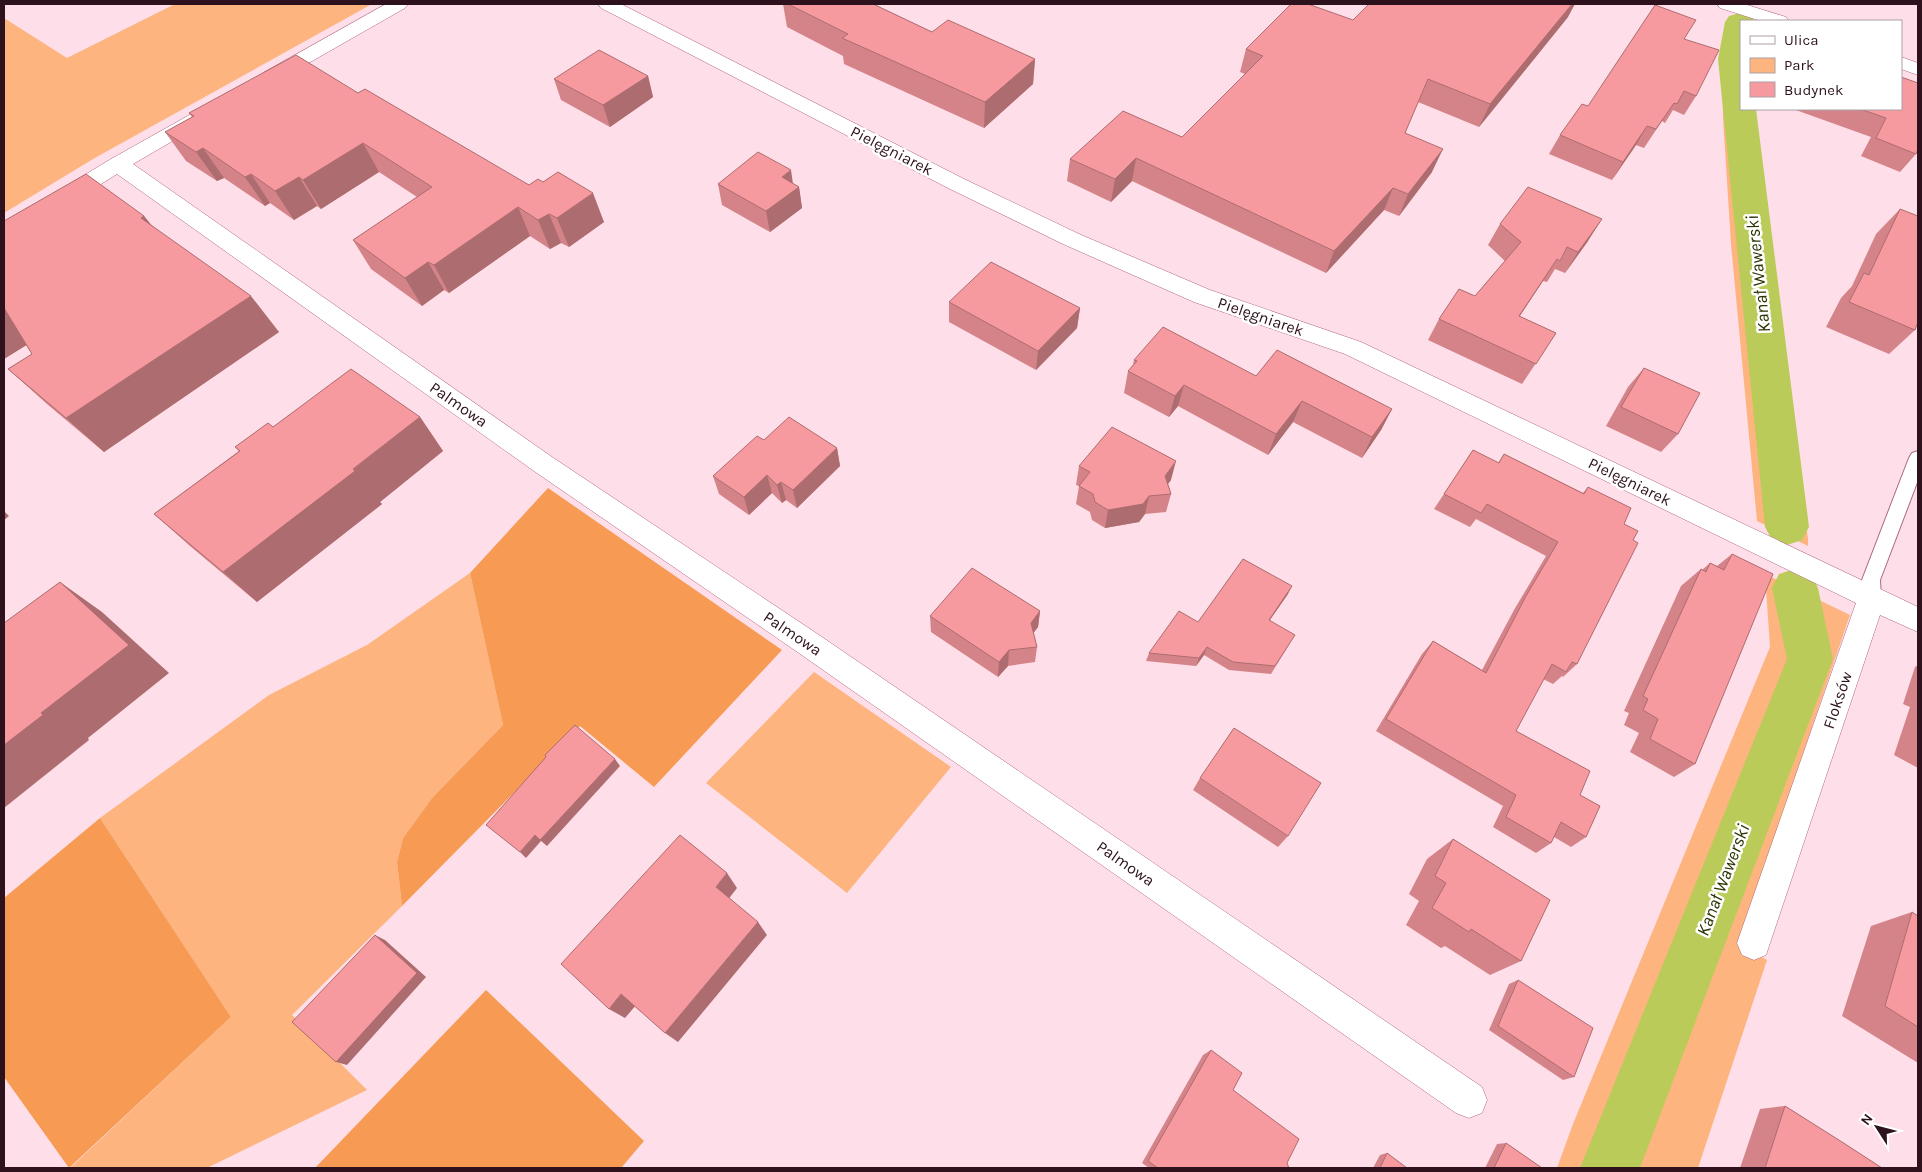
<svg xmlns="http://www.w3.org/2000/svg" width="1922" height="1172" font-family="Karla,sans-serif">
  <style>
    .green { fill: #fdb47f }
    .forest { fill: #f79b54 }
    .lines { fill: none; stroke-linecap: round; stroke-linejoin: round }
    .canal { fill: #bbcb59; fill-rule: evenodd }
    .lane-casing { stroke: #ad6882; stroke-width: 2 }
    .street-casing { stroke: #ad6882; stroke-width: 1 }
    .lane { fill: #fff; fill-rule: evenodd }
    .street { fill: #fff; fill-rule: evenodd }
    .wall { fill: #d48489 }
    .shaded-wall { fill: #ad6c6f }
    .building { fill: #f79a9f; stroke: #ad6c6f }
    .labels { text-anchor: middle; stroke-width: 5; stroke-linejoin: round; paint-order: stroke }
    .street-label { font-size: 16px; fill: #2d121d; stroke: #fff }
    .water-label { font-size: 18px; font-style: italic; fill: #2d3302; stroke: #fff }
  </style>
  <rect width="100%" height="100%" fill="#fedee8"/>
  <path class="green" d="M175 4H372L93 159 4 213V18L67 58Z
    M1735 15 1753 21H1741V109H1751L1808 539V546L1757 521 1731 244 1723 118 1722 55 1730 21Z
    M470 573 503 725 432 798 403 838 397 862 402 906 292 1015 367 1090 207 1168H70L231 1017 100 818 269 695 367 645Z
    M1765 574 1850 615 1739 943 1767 960 1698 1168H1557L1573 1124 1770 647Z
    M814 672 951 767 847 893 706 783Z"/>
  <path class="forest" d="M548 488 782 650 654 787 580 726 402 906 397 862 403 838 432 798 503 725 470 573Z
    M100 818 231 1017 69 1168 4 1077V898Z
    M486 990 644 1141 621 1168H315Z"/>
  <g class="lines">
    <path class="canal" d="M1740 13 1751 16 1755 21H1741V109H1756L1809 527 1802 540 1787 545 1772 540 1765 527 1718 59 1725 22 1729 16Z
      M1795 569 1811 574 1818 588 1833 659 1640 1168H1580L1787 659 1772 588 1779 574Z"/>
    <g class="lane-casing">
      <path id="lane" d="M1918 451V480L1880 580 1881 598 1879 604 1872 606 1865 604 1863 598 1862 580 1909 458 1912 453Z"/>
    </g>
    <g class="street-casing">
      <path id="street" d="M386 4H408L405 8 277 81 270 83 263 81 260 77 263 73Z
        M598 4H621L964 179 1079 234 1210 290 1361 342 1918 607V632L1880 615 1766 955 1754 960 1742 955 1737 943 1856 603 1345 354 1194 302 1063 244 950 189 601 8Z
        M1717 4H1744L1786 17 1788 21H1761L1720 8Z
        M1901 57 1918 63V75L1901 69Z
        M200 111 207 113 210 117 207 121 133 164 552 457 816 633 1482 1087 1487 1100 1482 1113 1469 1118 1456 1113 796 651 534 471 117 174 12 239 4 241V224L111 159 193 113Z"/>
    </g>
    <use href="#lane" class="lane"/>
    <use href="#street" class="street"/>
  </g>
  <path class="wall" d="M783 4H873L932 32 1035 59 1033 84 984 128 844 64 843 56 787 27Z
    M1568 17 1479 127 1418 102 1405 133 1432 172 1399 216 1384 210 1326 273 1132 181 1111 202 1067 181 1070 159 1182 137 1245 74 1240 72 1246 49 1353 20Z
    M1684 39 1696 96 1684 115 1673 110 1665 123 1662 121 1644 148 1636 145 1612 180 1549 154 1560 135 1588 106Z
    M648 76 653 97 610 127 561 100 554 79Z
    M358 93 529 185 604 222 569 247 561 243 550 249 530 236 449 293 444 290 422 306 371 269 353 240 417 197 379 172 321 209 317 206 294 220 270 203 265 206 224 178 217 181 186 161 165 132 192 117 189 113Z
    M1793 109H1901L1916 154 1900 172 1861 156 1871 137Z
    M718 184H793L799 187 802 208 770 232 722 205Z
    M1900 209 1915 330 1889 354 1826 327 1841 298 1852 286 1876 234Z
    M144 216 151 225 279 332 104 452 47 404 8 369 32 354 26 345 4 359V221Z
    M1500 224 1588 241 1565 273 1555 269 1547 282 1543 281 1519 316 1556 333 1522 384 1428 340 1439 319 1475 296 1505 261 1488 245Z
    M949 302 1080 308 1077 328 1036 370 949 322Z
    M1134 360 1256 376 1392 409 1381 430 1362 458 1293 422 1268 455 1178 406 1169 417 1124 393 1128 371 1133 365Z
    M1644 368 1678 434 1661 452 1606 426 1628 387Z
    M420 417 443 451 380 502 382 504 257 602 190 546 154 514 239 451 235 447 273 427Z
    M764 440 837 448 840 466 797 508 786 500 782 503 772 493 749 515 719 494 713 476Z
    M1473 450 1498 463 1504 454 1583 493 1588 487 1624 524 1633 540 1577 664 1563 677 1562 676 1553 684 1543 679 1516 731 1580 795 1586 837 1571 847 1554 837 1551 843 1536 853 1493 827 1503 806 1376 731 1422 654 1433 641 1482 670 1514 610 1546 556 1476 519 1470 527 1434 509Z
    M1079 466 1171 480 1168 484 1171 494 1166 512 1145 514 1139 522 1105 528 1092 520 1090 512 1076 504 1079 486 1076 485Z
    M1732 554 1695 764 1674 777 1630 752 1639 733 1624 725 1629 713 1624 711 1681 586 1701 569 1702 570 1710 563 1717 566Z
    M1288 594 1270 620 1290 643 1271 674 1229 670 1204 655 1196 666 1146 661 1149 653 1198 622Z
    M1040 611 1038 627 1033 633 1037 647 1035 662 1008 666 998 677 931 632 930 616Z
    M1918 665V768L1894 755 1910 707 1903 704 1915 667Z
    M1200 778 1288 836 1278 847 1193 790Z
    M1453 839 1521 961 1490 975 1445 946 1441 948 1406 925 1419 901 1409 894 1427 859Z
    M1912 912 1918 916V1063L1842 1016 1871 926Z
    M1518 980 1574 1077 1563 1080 1489 1030 1509 984Z
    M1211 1050 1233 1090 1287 1163 1289 1168H1149L1142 1163 1203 1055Z
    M1785 1106 1882 1168H1740L1760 1109Z
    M1506 1143 1542 1168H1485L1497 1144Z
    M1387 1153 1407 1168H1373L1380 1155Z"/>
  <path class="shaded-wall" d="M1572 4H1575L1568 17 1479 127 1490 104Z
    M1035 59 1033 84 984 128 985 102Z
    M648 76 653 97 610 127 603 105Z
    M1647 126 1636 145 1612 180 1623 162Z
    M363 143 379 172 321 209 303 180Z
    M203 148 224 178 217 181 196 152Z
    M1443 149 1432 172 1399 216 1408 194Z
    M1136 158 1132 181 1111 202 1115 179Z
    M791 170 794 191 799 187 802 208 770 232 766 211 782 177Z
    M251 174 270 203 265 206 245 177Z
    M299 177 317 206 294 220 275 191Z
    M1393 188 1384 210 1326 273 1334 251Z
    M593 193 604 222 569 247 557 218Z
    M518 207 530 236 449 293 434 265Z
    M549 214 561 243 550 249 538 220Z
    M144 216 175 254 141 218Z
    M1602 219 1588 241 1565 273 1578 252Z
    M1557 259 1543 281 1506 337 1519 316Z
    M428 262 444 290 422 306 405 278Z
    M251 296 279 332 104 452 66 418Z
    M4 305 38 338 4 359Z
    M1080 308 1077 328 1036 370 1038 351Z
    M1184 385 1178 406 1169 417 1175 396Z
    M1302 401 1293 422 1268 455 1276 434Z
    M1392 409 1381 430 1362 458 1372 437Z
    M420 417 443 451 380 502 382 504 257 602 223 572Z
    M837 448 840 466 797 508 793 490Z
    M1176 461 1171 480 1160 494 1165 476Z
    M767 475 772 493 749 515 744 497Z
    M781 482 786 500 782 503 777 485Z
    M1149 496 1145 514 1139 522 1105 528 1108 510Z
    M4 511 9 516 4 520Z
    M60 582 102 612 169 673 88 738 89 740 4 808V745L41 713Z
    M1292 586 1288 594 1264 628 1269 620Z
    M1040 611 1038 627 1029 639 1031 623Z
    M1207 647 1204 655 1196 666 1199 658Z
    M1009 650 1008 666 998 677 999 662Z
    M615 759 620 766 547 846 540 840Z
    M535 835 541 841 526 858 520 852Z
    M727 873 737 888 727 901 716 887Z
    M758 922 767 935 678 1042 665 1033Z
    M375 935 385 940 426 977 347 1065 336 1062Z
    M621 994 637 1004 625 1018 609 1009Z"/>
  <path class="building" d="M788 4H873L932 32 948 20 1035 59 985 102 842 38 848 34Z
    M1291 4H1308L1353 20 1369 4H1572L1490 104 1428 79 1405 133 1443 149 1408 194 1393 188 1334 251 1136 158 1115 179 1070 159 1123 111 1182 137 1263 56 1246 49Z
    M1655 5 1696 20 1684 39 1719 50 1696 96 1684 91 1677 104 1674 103 1656 129 1647 126 1623 162 1560 135 1582 104 1588 106Z
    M599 50 648 76 603 105 554 79Z
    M296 55 358 93 365 89 529 185 538 179 543 182 558 172 593 193 557 218 549 214 538 220 518 207 434 265 428 262 405 278 353 240 432 187 363 143 303 180 299 177 275 191 251 174 245 177 203 148 196 152 165 132 194 116 189 113Z
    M1901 77 1918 83V149L1916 154 1876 138 1886 118 1860 109H1901Z
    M758 152 791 170 782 177 799 187 766 211 718 184Z
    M86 174 144 216 141 218 251 296 66 418 8 369 32 354 4 308V221Z
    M1528 187 1602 219 1578 252 1567 247 1560 261 1557 259 1519 316 1556 333 1536 364 1439 319 1459 289 1475 296 1521 242 1500 224Z
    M1900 209 1918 216V322L1915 330 1849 302 1864 273 1869 275Z
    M991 262 1080 308 1038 351 949 302Z
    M1163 327 1256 376 1277 350 1392 409 1372 437 1302 401 1276 434 1184 385 1175 396 1128 371 1137 361 1134 360Z
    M1644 368 1700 393 1678 434 1621 407Z
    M351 369 420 417 353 469 355 471 223 572 154 514 240 451 235 447 268 423 273 427Z
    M789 417 837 448 793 490 781 482 777 485 767 475 744 497 713 476 757 436 764 440Z
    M1112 427 1176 461 1165 476 1171 494 1149 496 1143 504 1108 510 1095 502 1093 494 1079 486 1090 472 1079 466Z
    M1473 450 1499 463 1504 454 1584 494 1588 487 1631 508 1624 524 1638 531 1633 540 1638 543 1577 664 1572 662 1566 672 1552 664 1516 731 1590 771 1580 795 1600 806 1586 837 1561 822 1551 843 1506 817 1516 795 1386 719 1433 641 1486 673 1526 596 1558 542 1487 504 1481 513 1444 494Z
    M1732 554 1773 574 1695 764 1650 739 1658 719 1643 710 1648 699 1643 696 1701 569 1706 572 1710 563 1724 570Z
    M1243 559 1292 586 1269 620 1295 635 1275 666 1233 662 1207 647 1199 658 1149 653 1179 611 1198 622Z
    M972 568 1040 611 1031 623 1037 647 1009 650 999 662 930 616Z
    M60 582 129 645 41 713 43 715 4 745V623Z
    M575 725 615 759 540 840 535 835 520 852 486 825 546 757 545 755Z
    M1234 728 1321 783 1288 836 1200 778Z
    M680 835 727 873 716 887 758 922 665 1033 621 994 609 1009 561 964Z
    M1453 839 1550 900 1521 961 1471 929 1469 932 1432 908 1446 883 1435 876Z
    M1912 912 1918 916V1027L1885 1006Z
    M375 935 417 973 336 1062 292 1022Z
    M1518 980 1593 1028 1574 1077 1498 1026Z
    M1211 1050 1242 1073 1233 1090 1299 1139 1287 1163 1289 1168H1158L1148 1161Z
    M1785 1106 1842 1142 1882 1168H1765Z
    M1506 1143 1542 1168H1494Z
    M1387 1153 1407 1168H1380Z"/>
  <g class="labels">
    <g class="street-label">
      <text transform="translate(892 150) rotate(27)" y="6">Pielęgniarek</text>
      <text transform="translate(1261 316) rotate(19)" y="6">Pielęgniarek</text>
      <text transform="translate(459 404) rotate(35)" y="6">Palmowa</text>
      <text transform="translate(1630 481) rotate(26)" y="6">Pielęgniarek</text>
      <text transform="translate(793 633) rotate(34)" y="6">Palmowa</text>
      <text transform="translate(1837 700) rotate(-71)" y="6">Floksów</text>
      <text transform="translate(1126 863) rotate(35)" y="6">Palmowa</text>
    </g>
    <g class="water-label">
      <text transform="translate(1758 274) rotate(-96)" y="6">Kanał Wawerski</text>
      <text transform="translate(1723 880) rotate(-69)" y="6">Kanał Wawerski</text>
    </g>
  </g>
  <rect width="1922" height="1172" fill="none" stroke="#2d121d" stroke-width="10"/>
  <rect x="1740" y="20" width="162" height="90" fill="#ffffff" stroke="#aba0a5"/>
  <rect x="1750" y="36" width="25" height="8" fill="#ffffff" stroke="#aba0a5"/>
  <text x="1784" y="45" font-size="15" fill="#2d121d">Ulica</text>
  <rect x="1750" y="58" width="25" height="15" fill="#fdb47f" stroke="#aba0a5"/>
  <text x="1784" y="70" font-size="15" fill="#2d121d">Park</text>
  <rect x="1750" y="82" width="25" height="15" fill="#f79a9f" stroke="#aba0a5"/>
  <text x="1784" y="95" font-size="15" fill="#2d121d">Budynek</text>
  <g transform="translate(1877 1127) rotate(306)" stroke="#ffffff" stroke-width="4" paint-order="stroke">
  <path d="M0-4L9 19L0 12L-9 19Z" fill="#2d121d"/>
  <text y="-8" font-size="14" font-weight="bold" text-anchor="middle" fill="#2d121d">N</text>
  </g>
</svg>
